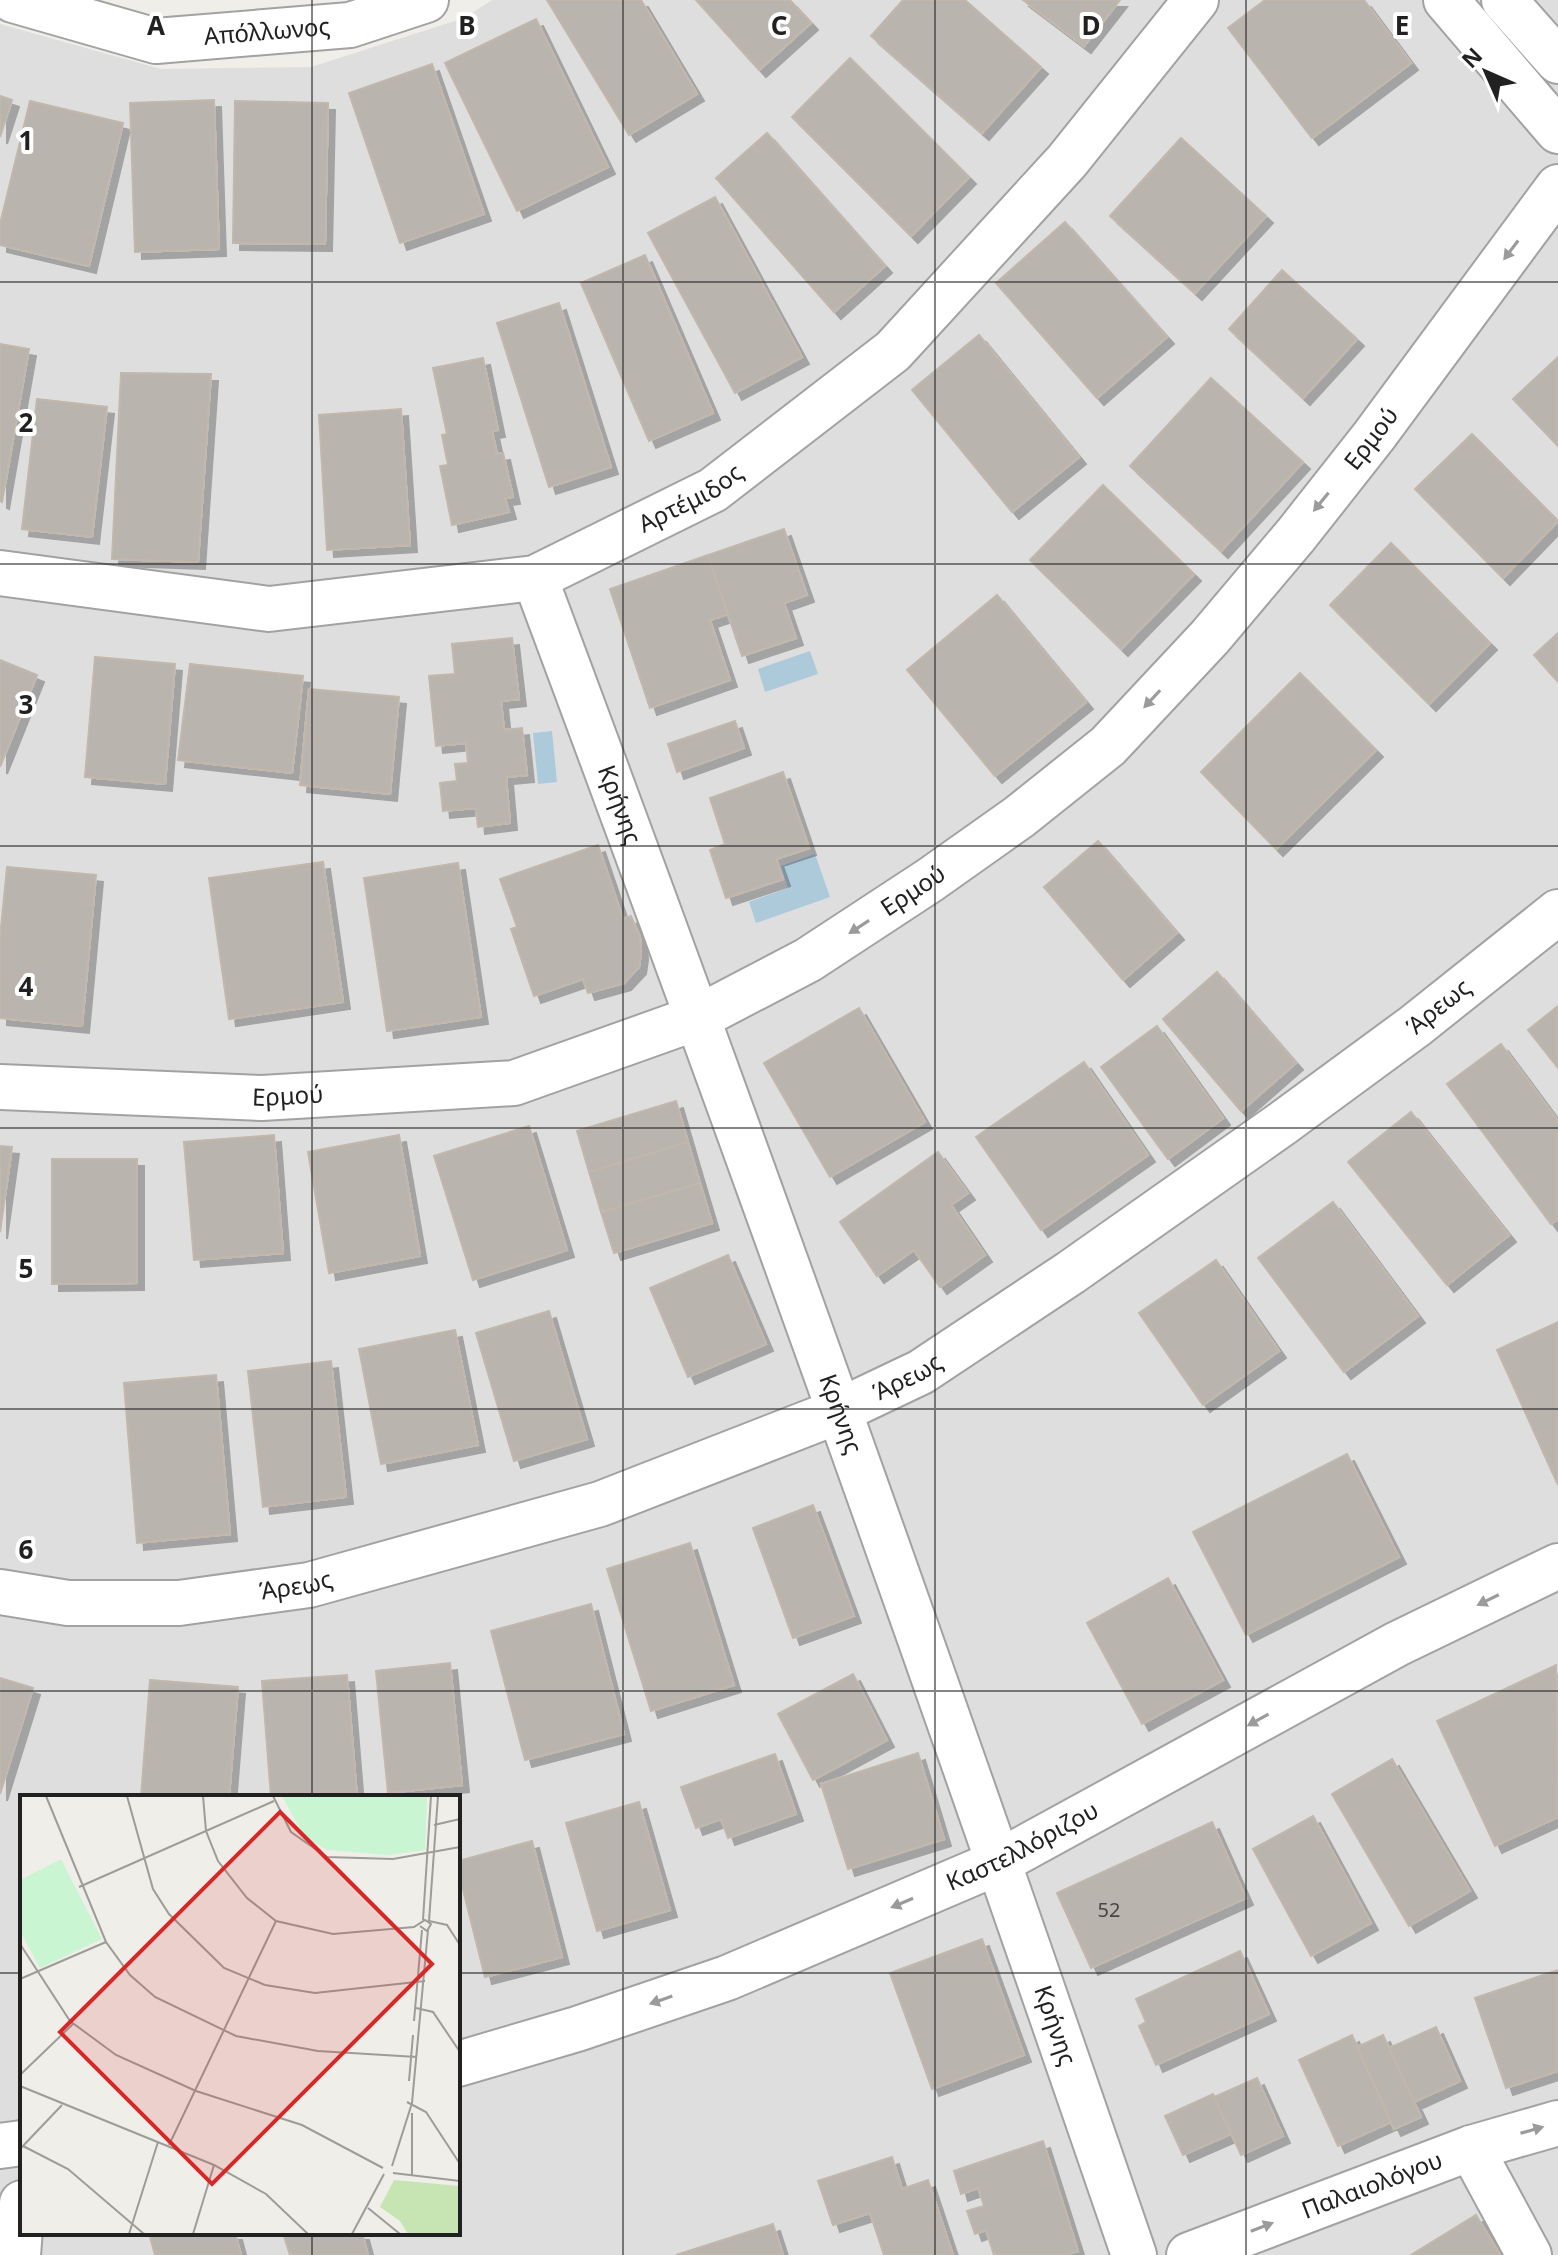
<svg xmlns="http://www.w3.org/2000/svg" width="1558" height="2255" font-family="'Noto Sans',sans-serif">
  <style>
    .residential { fill: #dfdede; fill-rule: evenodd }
    .water { fill: #accada }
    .building { fill: #bab4ae; stroke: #c1b7ab; stroke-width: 2; filter: url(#shadow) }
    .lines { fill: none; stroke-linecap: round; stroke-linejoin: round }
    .minor-casing { stroke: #a2a2a2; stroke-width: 48 }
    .minor { stroke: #fff; stroke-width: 44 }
    .oneway { fill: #9b9b9b }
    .grid { fill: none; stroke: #212121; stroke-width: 2; stroke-opacity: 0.55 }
    .labels { text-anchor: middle; stroke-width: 8; stroke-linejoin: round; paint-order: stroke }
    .number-label { font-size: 20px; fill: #474644 }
    .street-label { font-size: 24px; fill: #212121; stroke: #fff }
    .inset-road { fill: none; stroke: #9d9c98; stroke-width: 2 }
    .view { fill: #d62828; fill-opacity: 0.15; stroke: #d62828; stroke-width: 4 }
    .inset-edge { fill: none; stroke: #212121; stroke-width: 4 }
    .grid-label { font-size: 26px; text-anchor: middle; font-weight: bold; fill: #212121; stroke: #fff; stroke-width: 8; stroke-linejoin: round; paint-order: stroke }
  </style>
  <defs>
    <filter id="shadow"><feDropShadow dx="7" dy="7" stdDeviation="0" flood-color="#0004"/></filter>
  </defs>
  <rect width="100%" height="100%" fill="#f0eee8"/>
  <path class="residential" d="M492 0H1558V2255H0V24L161 69 311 67 464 18ZM22 1797H458V2233H22Z"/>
  <path class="water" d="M810 651 818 674 765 692 758 669Z
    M552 731 557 782 538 784 533 733Z
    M815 854 830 897 756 923 749 902 788 888 781 866Z"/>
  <path class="building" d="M547 0H641L697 94 629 135Z
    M696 0H790L811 23 759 70Z
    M903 0H965L1041 67 982 133 871 36Z
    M1023 0H1120L1084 46Z
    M1265 0H1364L1411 63 1312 138 1228 28Z
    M536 19 608 167 517 211 445 63Z
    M850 58 969 177 911 236 792 117Z
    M432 64 484 214 400 243 349 93Z
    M0 96 12 100 0 137Z
    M214 100 219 249 135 252 130 103Z
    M30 101 123 123 89 266 0 245V224Z
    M235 101 328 103 325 244 233 243Z
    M767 133 885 266 834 312 716 178Z
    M1181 138 1266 216 1195 293 1110 216Z
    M715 197 802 357 735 393 648 233Z
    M1065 222 1167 337 1097 398 996 283Z
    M645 255 713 413 649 441 581 283Z
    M1282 270 1357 339 1303 398 1229 329Z
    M559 303 611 467 549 487 497 323Z
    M979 335 1079 457 1012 512 912 390Z
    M0 344 29 349 2 502 0 501Z
    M1558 357V446L1513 399Z
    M483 358 498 430 492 431 497 454 503 453 513 497 505 498 509 512 452 525 440 466 448 465 442 435 447 434 433 368Z
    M121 373 211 374 198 562 112 559Z
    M1211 378 1303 462 1221 551 1130 466Z
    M37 399 107 407 92 537 22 529Z
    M401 409 410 545 327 550 319 415Z
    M1472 434 1558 521 1503 578 1415 489Z
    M1103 485 1194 574 1121 649 1030 560Z
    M784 529 807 595 784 603 796 638 742 656 708 555Z
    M1391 543 1490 643 1429 704 1330 605Z
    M708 555 728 614 710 620 730 680 650 708 610 589Z
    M997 595 1086 702 995 776 907 670Z
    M1558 633V682L1534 655Z
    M512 638 519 699 501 701 504 730 522 728 527 775 506 777 510 823 478 827 476 808 443 811 440 783 457 781 455 764 468 763 466 743 436 746 429 676 455 674 452 644Z
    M95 657 175 664 165 784 85 777Z
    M0 660 37 675 0 767Z
    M190 664 303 676 292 773 178 760Z
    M1300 673 1376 750 1276 849 1201 772Z
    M309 689 399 697 390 794 300 785Z
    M735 721 744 748 677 772 668 744Z
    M783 772 809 848 776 859 783 879 726 898 710 850 725 844 710 798Z
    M1098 841 1177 933 1123 980 1044 887Z
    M598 845 623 919 631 916 640 937 641 953 639 967 624 983 588 993 583 979 534 996 511 929 517 927 500 879Z
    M323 862 343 1002 229 1019 209 878Z
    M458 863 481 1017 387 1031 364 878Z
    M7 867 96 875 82 1026 0 1018V938Z
    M1217 972 1296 1063 1241 1111 1163 1019Z
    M1558 1006V1068L1528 1030Z
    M859 1008 925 1122 830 1177 764 1063Z
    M1157 1026 1223 1118 1168 1159 1101 1067Z
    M1501 1044 1558 1121V1219L1551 1224 1447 1084Z
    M1084 1062 1148 1155 1041 1230 976 1137Z
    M676 1101 688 1142 589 1172 577 1131Z
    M1411 1112 1509 1235 1447 1285 1348 1162Z
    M529 1126 567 1250 473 1280 434 1156Z
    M274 1135 283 1253 194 1260 184 1142Z
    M399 1135 420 1256 329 1273 308 1152Z
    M688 1142 700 1183 601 1212 589 1172Z
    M0 1146 12 1147 0 1232Z
    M938 1152 968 1193 951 1205 985 1255 940 1287 914 1250 877 1276 840 1222Z
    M52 1159H137V1283L52 1284Z
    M700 1183 712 1223 614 1253 601 1212Z
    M1333 1202 1418 1316 1344 1372 1258 1258Z
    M728 1255 766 1344 688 1377 650 1288Z
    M1216 1260 1279 1351 1203 1405 1139 1313Z
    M549 1311 587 1439 514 1461 476 1333Z
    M1558 1322V1485L1497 1350Z
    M455 1330 478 1445 381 1464 359 1349Z
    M331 1361 346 1497 263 1507 248 1371Z
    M216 1375 230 1534 137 1543 124 1383Z
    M1347 1454 1399 1557 1246 1635 1193 1532Z
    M813 1505 854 1616 793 1638 753 1528Z
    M690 1543 734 1685 651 1711 607 1569Z
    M1168 1578 1223 1680 1142 1724 1087 1623Z
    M591 1604 624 1734 525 1760 491 1631Z
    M450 1663 462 1785 388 1793 376 1671Z
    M1556 1665 1558 1817 1495 1846 1437 1721Z
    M853 1674 887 1740 813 1780 778 1714Z
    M347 1675 357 1797H271L262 1681Z
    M0 1678 33 1688 0 1794Z
    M150 1680 238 1687 229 1797H141Z
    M918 1753 944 1839 848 1869 821 1784Z
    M775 1754 796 1814 728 1838 721 1819 696 1828 681 1787Z
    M1392 1759 1470 1891 1409 1926 1332 1794Z
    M639 1802 670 1910 597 1931 566 1823Z
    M1313 1816 1371 1923 1311 1956 1253 1849Z
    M1212 1822 1246 1898 1091 1968 1057 1893Z
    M532 1841 562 1957 485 1977 458 1870V1861Z
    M982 1939 1024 2055 932 2089 890 1973Z
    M1240 1951 1269 2014 1156 2065 1139 2026 1146 2022 1136 1999Z
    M1558 1970V2071L1506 2088 1475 1998Z
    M1436 2027 1460 2081 1414 2102 1389 2048Z
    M1352 2035 1391 2122 1338 2146 1299 2060Z
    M1383 2035 1421 2117 1394 2129 1357 2047Z
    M1257 2078 1283 2136 1241 2155 1214 2097Z
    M1213 2094 1231 2134 1183 2155 1165 2116Z
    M1043 2141 1078 2251 1065 2255H994L986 2230 975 2234 967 2211 984 2206 978 2188 961 2194 954 2171Z
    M892 2157 902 2189 928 2180 953 2255H884L870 2213 833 2225 818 2181Z
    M1476 2215 1500 2255H1411Z
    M773 2224 783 2255H676Z
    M149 2233H235L241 2255H155Z
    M283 2233H362L368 2255H290Z"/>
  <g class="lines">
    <g class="minor-casing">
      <g id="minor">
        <path id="s1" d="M13 0 156 41 350 25 426 0"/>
        <path d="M1446 0 1558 131"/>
        <path d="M1504 0 1558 61"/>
        <path id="s2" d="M0 573 269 609 535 578 713 490 893 351 1067 161 1196 0"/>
        <path id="s3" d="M535 578C743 1134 942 1694 1134 2255"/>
        <path id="s4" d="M0 1087 262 1098 514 1083 699 1017 808 960 930 880 1019 817 1108 746 1210 637 1296 535 1374 436 1558 187"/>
        <path id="s5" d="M0 1592 68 1603H179L309 1585 600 1504 839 1411 921 1372 1070 1273 1283 1123 1415 1026 1558 912"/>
        <path id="s6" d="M458 2064 577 2029 727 1978 999 1862 1397 1644 1558 1566"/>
        <path d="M0 2146 22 2143"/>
        <path d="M1471 2148 1529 2255"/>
        <path d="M18 2255 22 2203"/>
        <path id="s7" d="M1189 2255 1471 2148 1558 2123"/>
      </g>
    </g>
    <use href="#minor" class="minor"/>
  </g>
  <defs><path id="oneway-solid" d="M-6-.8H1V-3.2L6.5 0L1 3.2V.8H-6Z" transform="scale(2)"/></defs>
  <g class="oneway">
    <use href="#oneway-solid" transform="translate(1511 250) rotate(127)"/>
    <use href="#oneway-solid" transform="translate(1321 502) rotate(129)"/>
    <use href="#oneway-solid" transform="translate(1152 699) rotate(133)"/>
    <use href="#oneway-solid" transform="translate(859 927) rotate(147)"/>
    <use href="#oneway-solid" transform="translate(1488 1600) rotate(154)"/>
    <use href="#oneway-solid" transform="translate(1258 1720) rotate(151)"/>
    <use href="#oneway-solid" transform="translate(902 1903) rotate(157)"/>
    <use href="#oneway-solid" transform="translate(661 2000) rotate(161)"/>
    <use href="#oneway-solid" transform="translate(1532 2130) rotate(-16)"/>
    <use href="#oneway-solid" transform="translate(1262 2227) rotate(-21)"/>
  </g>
  <path class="grid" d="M312 0V1797M623 0V2255M935 0V2255M1246 0V2255M0 282H1558M0 564H1558M0 846H1558M0 1128H1558M0 1409H1558M0 1691H1558M0 1973H22M458 1973H1558M312 2233V2255"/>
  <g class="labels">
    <g class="number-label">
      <text x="1109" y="1917">52</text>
    </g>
    <g class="street-label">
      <text dy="8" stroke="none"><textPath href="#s1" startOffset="260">Απόλλωνος</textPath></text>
      <text dy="8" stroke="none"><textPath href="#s4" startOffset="1608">Ερμού</textPath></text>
      <text dy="8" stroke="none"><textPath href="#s2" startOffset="714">Αρτέμιδος</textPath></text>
      <text dy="8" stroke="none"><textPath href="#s3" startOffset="242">Κρήνης</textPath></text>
      <text dy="8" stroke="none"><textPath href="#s4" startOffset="960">Ερμού</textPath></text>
      <text dy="8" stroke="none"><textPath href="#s5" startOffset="1594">Άρεως</textPath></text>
      <text dy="8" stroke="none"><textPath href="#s4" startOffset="288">Ερμού</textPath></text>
      <text dy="8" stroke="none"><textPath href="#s5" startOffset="946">Άρεως</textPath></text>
      <text dy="8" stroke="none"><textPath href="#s3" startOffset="890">Κρήνης</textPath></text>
      <text dy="8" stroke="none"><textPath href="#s5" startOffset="298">Άρεως</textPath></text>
      <text dy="8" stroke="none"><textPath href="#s6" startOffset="606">Καστελλόριζου</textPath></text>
      <text dy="8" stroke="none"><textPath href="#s3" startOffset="1538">Κρήνης</textPath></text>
      <text dy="8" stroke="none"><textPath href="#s7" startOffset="196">Παλαιολόγου</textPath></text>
    </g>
  </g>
  <g transform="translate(20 1795)">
    <rect width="440" height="440" fill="#f0eee8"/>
    <path d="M374 385 440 391V439H388L380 426 360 412Z" fill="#c6e5b3"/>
    <path d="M262 1H407L405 55 369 60 307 55 284 41ZM41 64 82 144 20 173 0 136V85Z" fill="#caf5d2"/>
    <path class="inset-road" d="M26 1 86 147 110 180 135 202 216 241 298 256 397 262M107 1 133 94 149 119 204 173 245 190 295 198 405 186M183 1 186 36 198 66 227 103 256 126 313 139 394 132 405 125 411 129 407 136 400 131M253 1 271 37 307 62 373 64 440 52M418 1 409 126 427 130 440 150M414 30 440 24M59 92 254 6M403 125 411 1M0 149 50 226 96 260 176 296 282 330 363 373M0 184 86 147M396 213 413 217 440 257M394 226 402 135M0 280 53 229M389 286 393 240M0 291 194 370 246 399 288 439M387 307 406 317 440 369M392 318V381M149 350 256 126M3 351 48 374 124 439M1 353 42 310M372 371 392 308 408 135M373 378 440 386M348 413 380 439M109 439 138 347M173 439 194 370M332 439 364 379"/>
    <path class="view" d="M260 17 412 169 192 389 40 237Z"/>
    <rect width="440" height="440" class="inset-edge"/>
  </g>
  <g class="grid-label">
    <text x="156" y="35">A</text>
    <text x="467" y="35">B</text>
    <text x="779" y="35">C</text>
    <text x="1091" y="35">D</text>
    <text x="1402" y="35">E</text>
    <text x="26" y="150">1</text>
    <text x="26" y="432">2</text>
    <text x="26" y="714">3</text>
    <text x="26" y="996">4</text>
    <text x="26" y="1278">5</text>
    <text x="26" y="1559">6</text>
  </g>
  <g transform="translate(1486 72) rotate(315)" stroke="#ffffff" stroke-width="6" paint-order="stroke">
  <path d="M0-6L14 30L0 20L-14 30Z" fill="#212121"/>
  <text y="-12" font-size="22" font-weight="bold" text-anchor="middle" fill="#212121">N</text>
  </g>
</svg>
